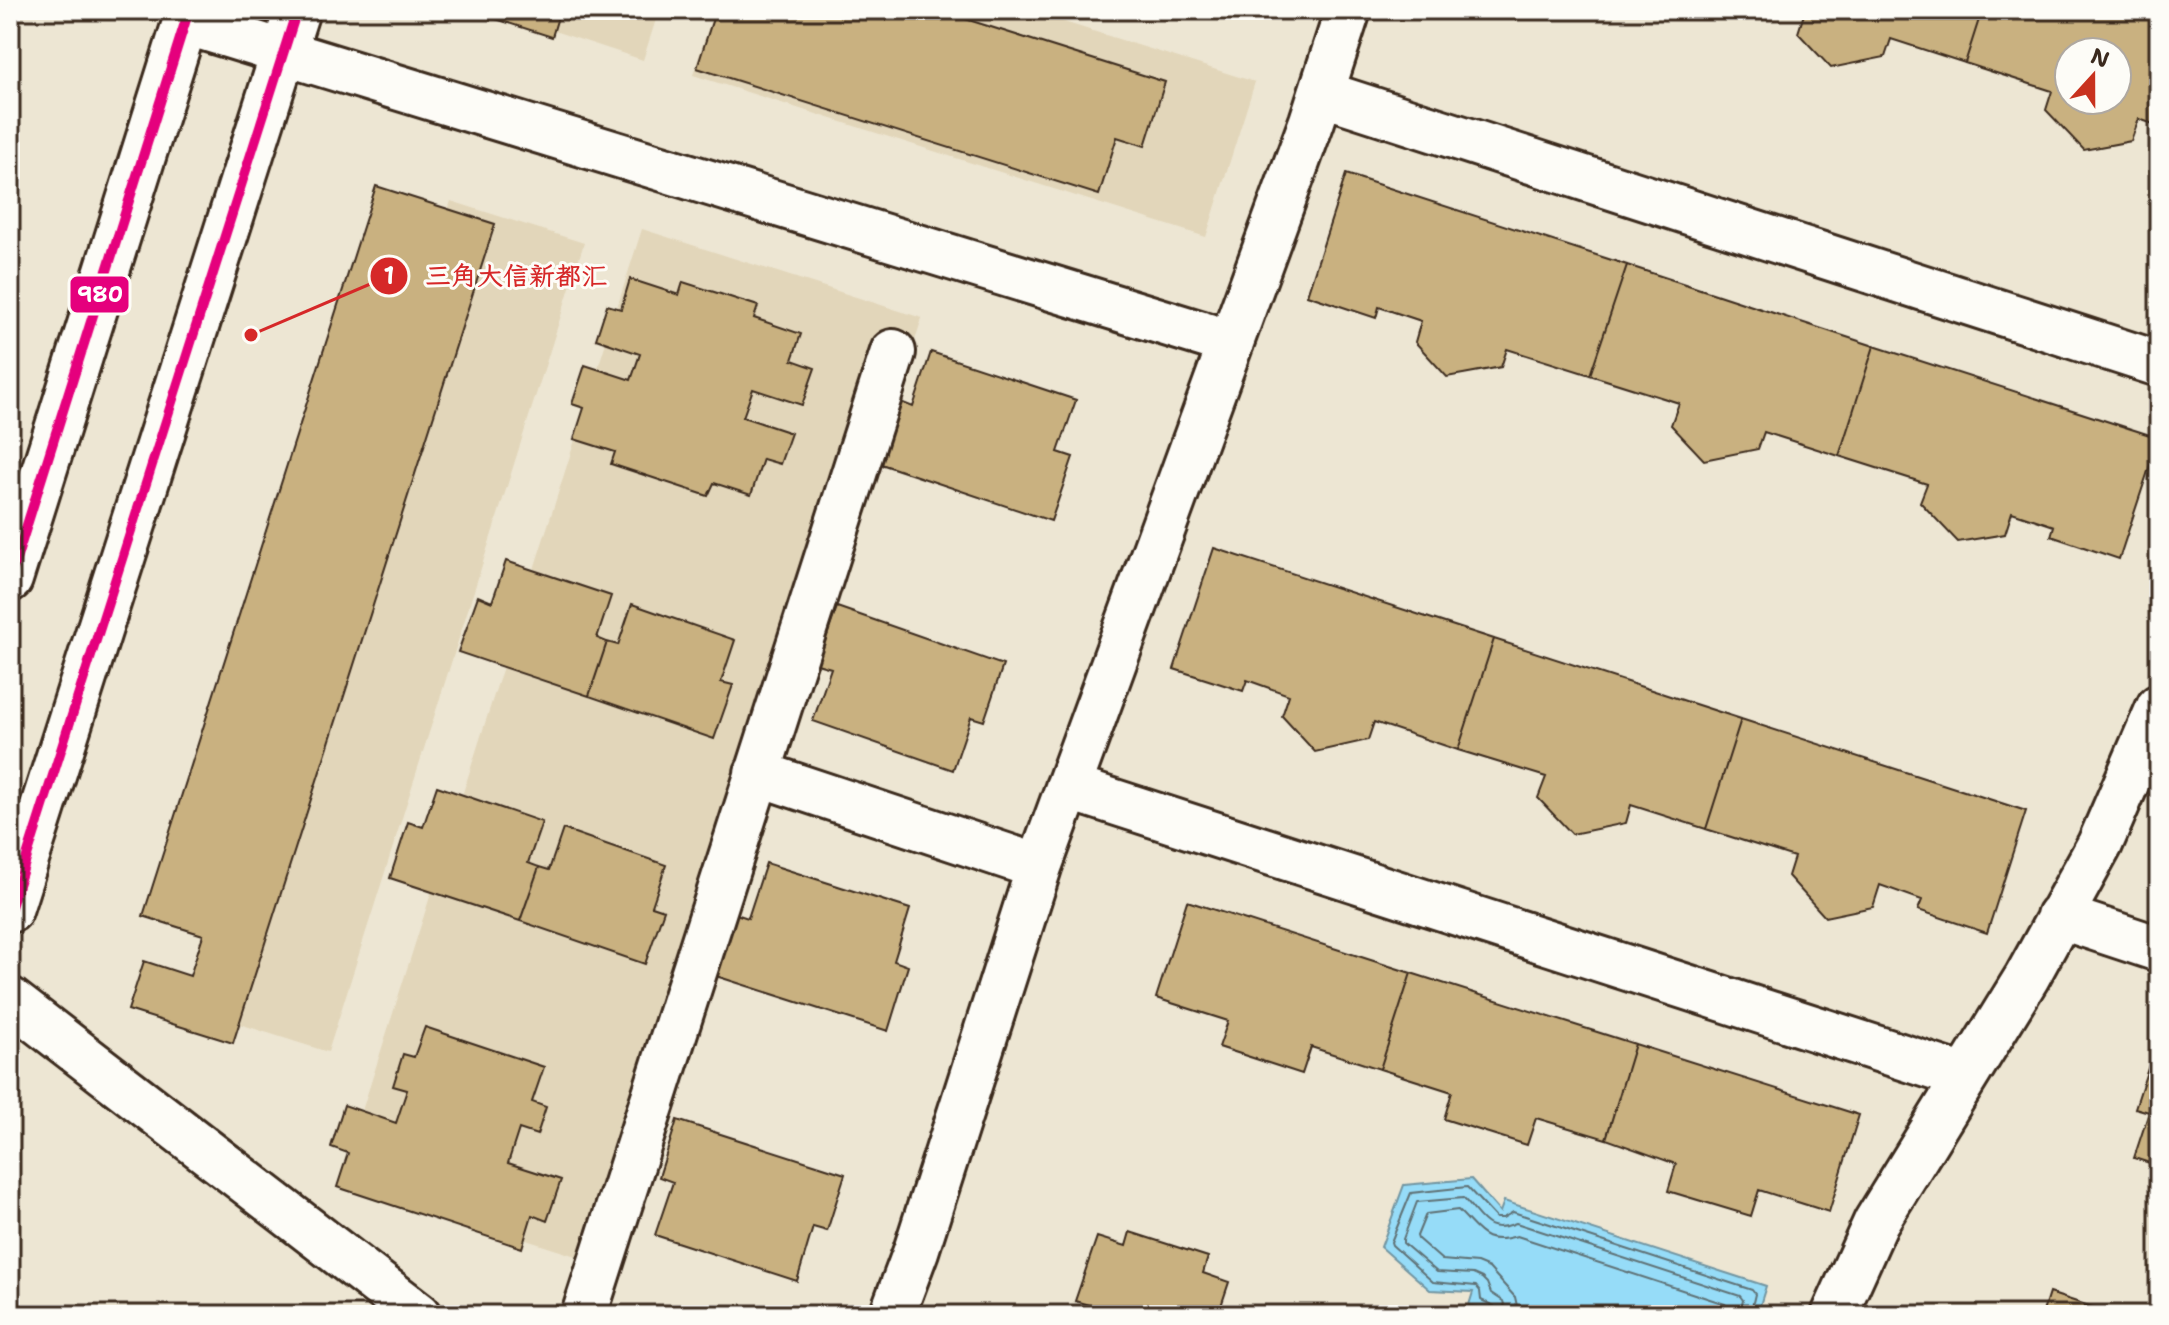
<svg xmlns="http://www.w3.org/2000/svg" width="2169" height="1325" font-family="'Shantell Sans','LXGW WenKai TC',sans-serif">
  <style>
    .built { fill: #e2d6ba }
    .water { fill: #96dcf8; stroke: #7295a1; stroke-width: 2 }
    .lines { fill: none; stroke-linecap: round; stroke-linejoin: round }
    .shore { stroke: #5f7175; stroke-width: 2 }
    .building { fill: #c9b180; stroke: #3b2a1e; stroke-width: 2; fill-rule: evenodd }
    .street-casing { stroke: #3b2a1e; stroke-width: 50 }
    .primary-casing { stroke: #3b2a1e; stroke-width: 50 }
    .street { stroke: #fdfcf7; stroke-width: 44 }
    .primary { stroke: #fdfcf7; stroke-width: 44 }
    .bus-1-casing { stroke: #fdfcf7; stroke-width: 16 }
    .bus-1 { stroke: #e5007d; stroke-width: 10 }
    .leader { fill: none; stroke: #d62828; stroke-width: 3 }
    .callout-dot { fill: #d62828; stroke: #fdfcf7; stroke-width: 3 }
    .mark-label { font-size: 24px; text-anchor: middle; font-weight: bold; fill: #fff }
    .callout-label { font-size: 26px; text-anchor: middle; font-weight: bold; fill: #d62828; stroke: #fdfcf7; stroke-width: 6; stroke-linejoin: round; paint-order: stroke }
    .line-badge { stroke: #fdfcf7; stroke-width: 3 }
    .badge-label { font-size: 22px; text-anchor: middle; font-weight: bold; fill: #fff }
  </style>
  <rect width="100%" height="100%" fill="#ede6d3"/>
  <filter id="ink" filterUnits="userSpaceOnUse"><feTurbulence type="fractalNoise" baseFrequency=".0125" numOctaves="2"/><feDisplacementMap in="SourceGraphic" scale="16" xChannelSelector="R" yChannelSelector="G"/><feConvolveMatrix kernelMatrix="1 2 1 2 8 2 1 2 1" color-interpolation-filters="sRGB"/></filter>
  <g filter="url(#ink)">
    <path class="built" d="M510 10H659L643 60 508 16Z
      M714 10H1026L1255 82 1206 237 693 75Z
      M451 201 584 243 328 1052 195 1010Z
      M642 229 922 318 619 1270 340 1180Z"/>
    <path class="water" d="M1471 1179 1500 1212 1504 1201 1766 1286 1757 1315H1500L1469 1305 1473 1292 1430 1290 1381 1247 1404 1185Z"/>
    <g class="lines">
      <path class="shore" d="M1497 1315 1494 1306 1481 1300 1480 1291 1476 1286 1433 1282 1392 1245 1391 1242 1411 1193 1467 1187 1496 1218H1503L1513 1212 1752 1290 1755 1294 1750 1315
        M1507 1315 1503 1301 1491 1293 1487 1283 1482 1278 1473 1274 1437 1272 1403 1243V1239L1417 1202 1463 1198C1483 1218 1485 1235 1516 1223L1740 1296 1743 1300 1740 1315
        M1519 1315 1515 1297 1489 1268 1477 1263 1442 1260 1418 1239 1417 1236 1426 1214 1458 1210C1480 1231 1483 1246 1517 1236L1725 1304 1728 1307V1315"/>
    </g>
    <path class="building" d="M468 10H560L552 37Z
      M710 10H937L1165 82 1145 146 1117 137 1099 195 697 68 715 12Z
      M1803 10H1982L1965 63 1891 39 1885 57 1831 68 1798 33 1805 11Z
      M1982 10H2159V126L2139 119 2131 141 2084 150 2046 110 2052 91 1965 63ZM2069 52H2117V100H2069Z
      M1346 174 1627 265 1590 375 1507 349 1501 367 1447 377 1415 342 1421 321 1379 307 1376 318 1307 295Z
      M376 186 495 224 233 1043 128 1010 144 961 190 976 203 935 143 916Z
      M1627 265 1874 346 1839 456 1764 432 1758 449 1704 460 1671 425 1679 403 1590 375Z
      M630 279 679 295 683 282 758 306 754 318 801 334 792 360 815 368 802 405 753 389 743 417 791 433 780 464 763 459 751 495 714 483 708 496 611 464 615 452 574 439 584 408 572 404 585 365 631 380 640 354 596 339 607 305 621 309Z
      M1874 346 2159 438 2119 559 2051 536 2054 526 2012 512 2005 534 1958 542 1920 502 1927 484 1839 456Z
      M931 352 1076 400 1058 452 1073 457 1051 521 881 464 901 402 913 407Z
      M1214 548 1494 639 1458 750 1374 722 1368 740 1315 752 1282 716 1289 695 1247 680 1243 691 1174 669Z
      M506 561 611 596 597 638 607 642 589 696 458 652 478 596 492 602Z
      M632 604 735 640 721 682 733 685 714 739 589 696 607 642 618 645Z
      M837 607 1003 665 984 721 971 717 953 770 813 721 831 668 817 664Z
      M1494 639 1741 719 1706 829 1631 805 1626 823 1572 834 1538 798 1546 777 1458 750Z
      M1741 719 2026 811 1987 933 1918 910 1922 900 1880 885 1873 907 1825 917 1788 876 1794 857 1706 829Z
      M437 786 542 822 528 863 539 867 520 921 390 878 408 822 423 827Z
      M563 829 666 865 652 906 664 910 645 964 520 921 539 867 549 870Z
      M766 863 910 909 894 961 908 966 888 1031 716 976 736 914 748 918Z
      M1187 901 1411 973 1380 1069 1311 1047 1302 1074 1219 1047 1228 1021 1156 998Z
      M1411 973 1635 1044 1606 1139 1536 1118 1527 1145 1444 1119 1452 1092 1380 1069Z
      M425 1027 544 1067 532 1102 546 1107 537 1135 519 1129 508 1163 561 1180 547 1221 532 1215 522 1248 337 1187 348 1153 331 1147 344 1105 396 1123 407 1090 393 1086 403 1054 414 1057Z
      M1635 1044 1859 1115 1829 1212 1759 1190 1751 1216 1668 1191 1676 1164 1606 1139Z
      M2154 1050 2159 1052V1166L2134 1158 2149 1112 2135 1108Z
      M677 1120 845 1174 827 1231 813 1227 797 1281 655 1235 673 1182 659 1177Z
      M1130 1232 1208 1257 1203 1273 1229 1282 1218 1315H1089L1092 1306 1075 1301 1097 1237 1126 1246Z
      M2049 1293 2117 1315H2042Z"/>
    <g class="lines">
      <g class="street-casing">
        <path id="street" d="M185 22 1231 343
          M1321 93 2159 364
          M757 773 1039 867
          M1068 787 1965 1077
          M2059 916 2159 949
          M10 1000 419 1315
          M584 1315 893 352
          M892 1315 916 1251 1039 867 1312 121 1348 10
          M1834 1315 1876 1222 2027 977 2100 844 2159 707"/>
      </g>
      <g class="primary-casing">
        <path id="primary" d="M10 579 189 10
          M10 910 297 10"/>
      </g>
      <use href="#street" class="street"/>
      <use href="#primary" class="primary"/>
      <g class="bus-1-casing">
        <path id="bus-1" d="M10 579 189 10
          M10 910 297 10"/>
      </g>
      <use href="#bus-1" class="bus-1"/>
    </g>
  </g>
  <path class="leader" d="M251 335L389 276"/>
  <g class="callout-dot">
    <circle cx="251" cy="335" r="8"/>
    <circle cx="389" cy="276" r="20"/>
  </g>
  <g class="mark-label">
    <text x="389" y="284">1</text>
  </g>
  <g class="callout-label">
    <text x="516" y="285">三角大信新都汇</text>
  </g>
  <rect class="line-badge" x="69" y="275" width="61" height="39" rx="8" fill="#e5007d"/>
  <g class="badge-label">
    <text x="100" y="302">980</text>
  </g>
  <rect width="2169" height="1325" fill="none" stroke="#fdfcf7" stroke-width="40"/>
  <rect x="20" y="20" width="2129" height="1285" fill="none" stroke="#3b2a1e" stroke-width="3" filter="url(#ink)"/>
  <g transform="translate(2093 76) rotate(21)"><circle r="38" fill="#fdfcf7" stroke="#afa8a0" stroke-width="2"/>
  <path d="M0-6L14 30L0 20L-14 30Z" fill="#c8321e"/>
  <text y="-12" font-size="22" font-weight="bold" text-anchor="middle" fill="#3b2a1e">N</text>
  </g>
</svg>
